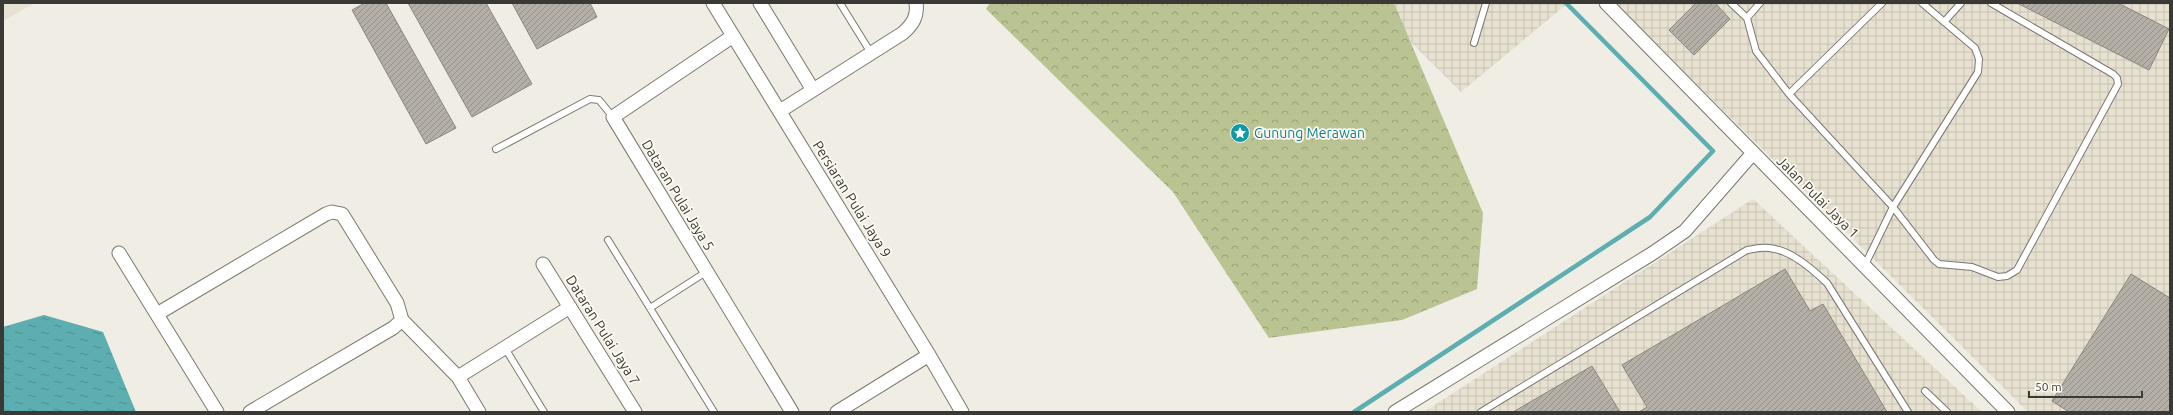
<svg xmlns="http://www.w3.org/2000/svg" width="2173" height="415" font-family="Ubuntu,sans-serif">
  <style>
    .built { fill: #e7e1d1 }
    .industrial { fill: url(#industrial-grid) }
    .forest { fill: url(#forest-crowns) }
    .water { fill: url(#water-ripples) }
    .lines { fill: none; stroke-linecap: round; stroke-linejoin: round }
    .stream { stroke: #5caeb0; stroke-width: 4.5 }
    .building { fill: url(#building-hatch); stroke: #8a8780 }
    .service-casing { stroke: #7b7870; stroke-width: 8 }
    .minor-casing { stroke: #7b7870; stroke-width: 15 }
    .service { stroke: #fff; stroke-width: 6 }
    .minor { stroke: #fff; stroke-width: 13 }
    .labels { text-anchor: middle; stroke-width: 3.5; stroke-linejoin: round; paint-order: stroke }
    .culture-label { font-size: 14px; fill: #0d838f; stroke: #fdfaf1; text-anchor: start }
    .street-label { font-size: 14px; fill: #3a3936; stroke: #fdfaf1 }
  </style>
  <defs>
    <pattern id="industrial-grid" width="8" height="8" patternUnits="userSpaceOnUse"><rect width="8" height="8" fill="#e7e1d1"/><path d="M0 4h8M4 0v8" fill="none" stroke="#c7c2b4"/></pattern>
    <pattern id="forest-crowns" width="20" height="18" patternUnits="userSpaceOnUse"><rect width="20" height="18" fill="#bac493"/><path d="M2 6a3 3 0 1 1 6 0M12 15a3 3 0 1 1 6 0" fill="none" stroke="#98a079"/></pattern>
    <pattern id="water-ripples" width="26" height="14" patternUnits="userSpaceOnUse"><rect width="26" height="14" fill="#5caeb0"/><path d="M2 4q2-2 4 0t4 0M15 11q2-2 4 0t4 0" fill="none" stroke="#4d8f90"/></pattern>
    <pattern id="building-hatch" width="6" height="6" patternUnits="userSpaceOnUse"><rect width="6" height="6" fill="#b4b0a8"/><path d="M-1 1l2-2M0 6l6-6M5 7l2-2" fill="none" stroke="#93908a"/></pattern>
  </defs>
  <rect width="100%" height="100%" fill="#f0ede4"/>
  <path class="built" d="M3 3H35L3 21Z"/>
  <path class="industrial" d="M1371 3H1568L1461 92Z
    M1615 3H2170V412H2028Z
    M1753 199 1982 412H1424Z"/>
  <path class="forest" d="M990 3H1394L1483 213 1477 289 1402 320 1269 338 1173 192 986 9Z"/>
  <path class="water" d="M44 315 103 332 136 412H3V327Z"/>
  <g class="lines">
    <path class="stream" d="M1354 412 1650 217 1713 151 1566 3"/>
  </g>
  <path class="building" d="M365 3H386L456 128 426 144 352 10Z
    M408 3H486L532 84 472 117Z
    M512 3H590L597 17 537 49Z
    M1696 3H1715L1730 19 1694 55 1669 30Z
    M2017 3H2118L2169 29 2149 70Z
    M1785 269 1810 311 1823 304 1887 412H1639L1647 407 1622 365Z
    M2131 274 2170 298V412H2069L2052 401Z
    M1592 366 1620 412H1513Z"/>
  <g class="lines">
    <g class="service-casing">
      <path id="service" d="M840 3 871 53
        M1731 3 1747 18
        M1760 3 1747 18 1756 51 1789 94 1893 207 1934 260 1939 264 1972 267 1998 277 2007 276 2017 270 2118 84 2117 78 2113 74 1991 3
        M1944 22 1961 3
        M1474 43 1486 3
        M1789 94 1882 3
        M496 149 590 99 599 100 613 117
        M608 240 714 412
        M1864 267 1893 207 1978 72 1979 59 1975 48 1922 3
        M650 308 706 272
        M505 348 544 412
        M1925 391 1947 412
        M1481 412 1747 250C1754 249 1762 247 1769 248 1791 250 1812 269 1827 283L1908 412"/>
    </g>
    <g class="minor-casing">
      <path id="minor" d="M713 3 929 355 962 412
        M760 3 813 90
        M1606 3 2008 412
        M733 36 613 117 792 412
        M780 111 903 33C913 24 918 16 916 3
        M119 253 217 412
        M543 264 635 412
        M157 314 326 214 332 212 342 214 397 303 402 320 393 328 250 412
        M402 320 458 377
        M479 412 458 377 570 307
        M837 412 929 355
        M1395 412 1653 253 1685 231 1753 153"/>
    </g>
    <use href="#service" class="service"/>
    <use href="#minor" class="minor"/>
  </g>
  <defs>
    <g id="sight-disc" transform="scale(1)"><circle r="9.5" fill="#0f9aa8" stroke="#fdfaf1"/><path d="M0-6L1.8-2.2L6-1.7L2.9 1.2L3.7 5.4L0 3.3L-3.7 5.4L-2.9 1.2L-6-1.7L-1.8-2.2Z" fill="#fff"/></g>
  </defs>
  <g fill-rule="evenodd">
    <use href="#sight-disc" x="1240" y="133"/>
  </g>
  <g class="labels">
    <g class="culture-label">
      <text x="1254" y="138">Gunung Merawan</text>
    </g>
    <g class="street-label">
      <text transform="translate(678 195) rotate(59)" y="5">Dataran Pulai Jaya 5</text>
      <text transform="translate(1818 197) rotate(45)" y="5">Jalan Pulai Jaya 1</text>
      <text transform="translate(852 199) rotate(58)" y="5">Persiaran Pulai Jaya 9</text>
      <text transform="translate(603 330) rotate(58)" y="5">Dataran Pulai Jaya 7</text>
    </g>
  </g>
  <rect width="2173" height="415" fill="none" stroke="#3a3936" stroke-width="8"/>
  <path d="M2029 391v6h113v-6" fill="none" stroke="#3a3936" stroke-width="2"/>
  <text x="2035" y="391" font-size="12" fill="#3a3936" stroke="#fdfaf1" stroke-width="3" paint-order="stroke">50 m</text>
</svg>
